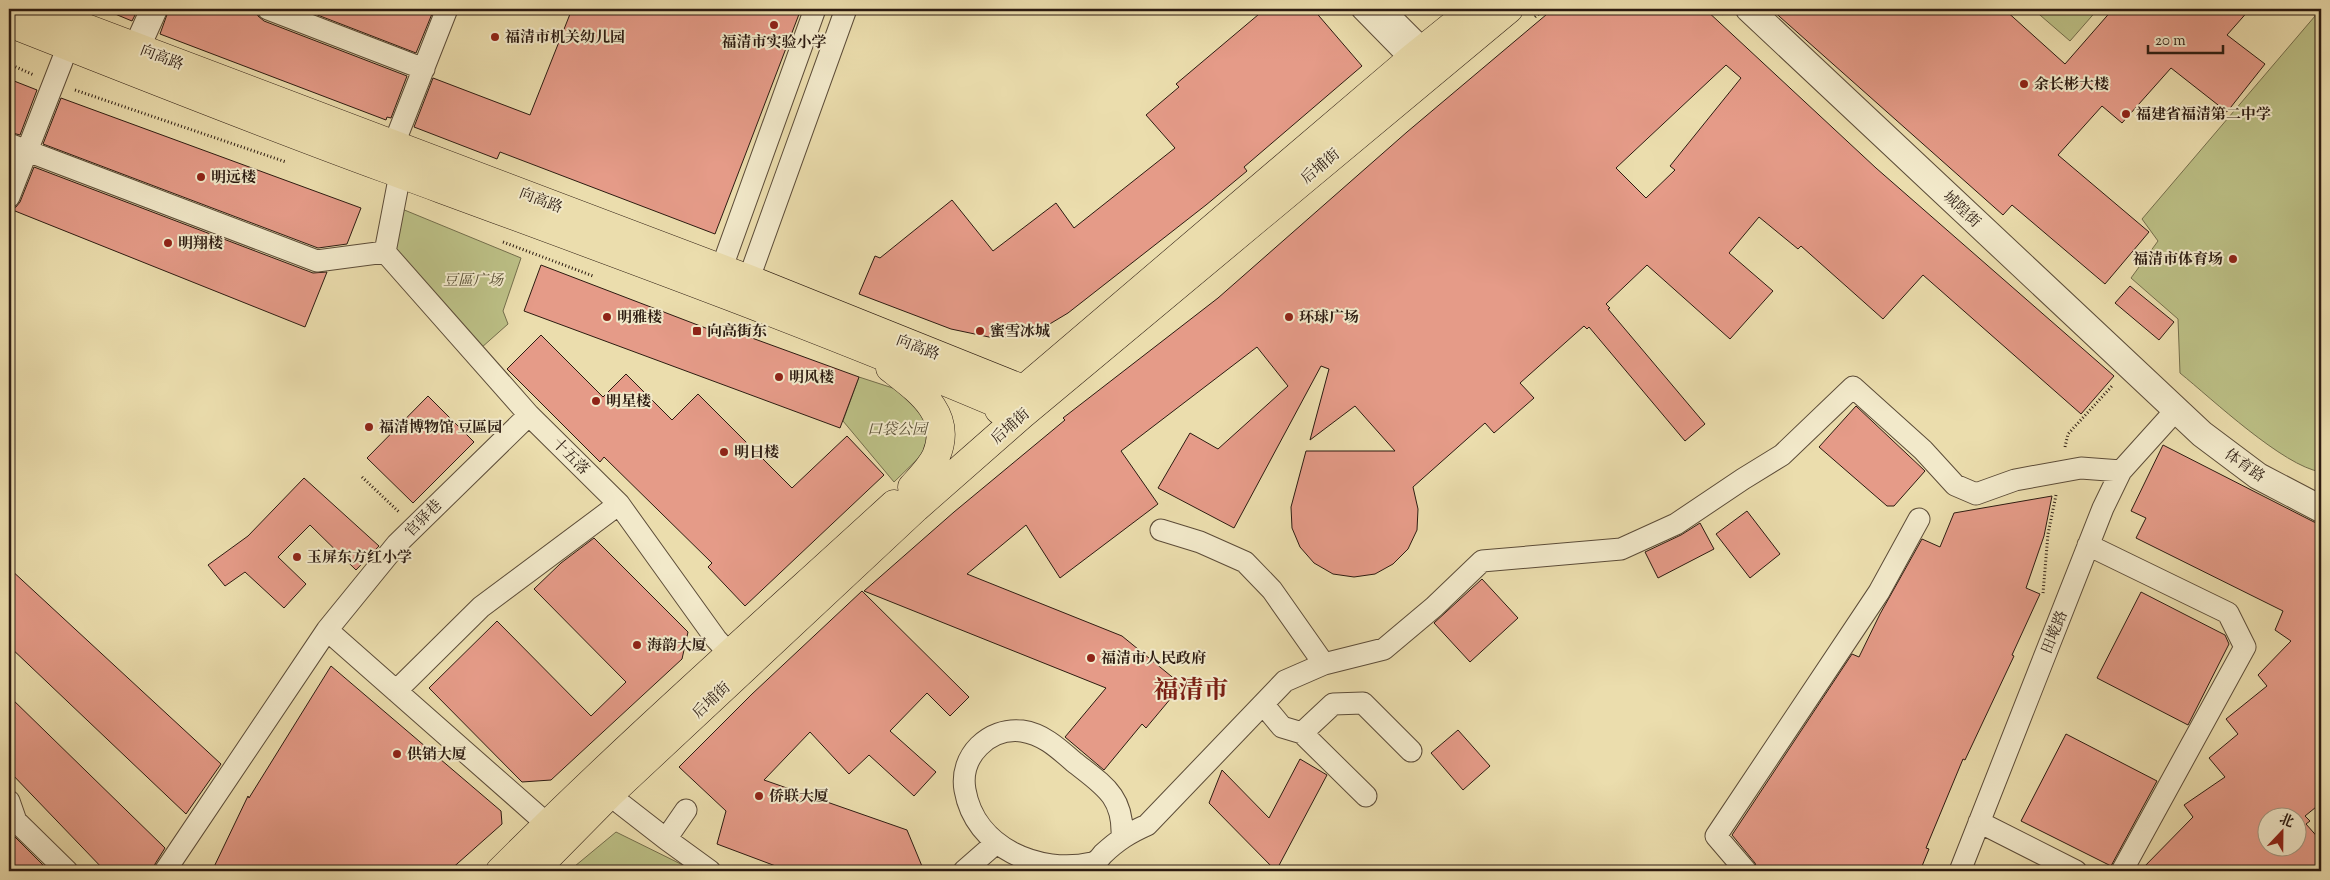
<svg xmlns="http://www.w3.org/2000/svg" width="2330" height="880" font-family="'Sorts Mill Goudy','Noto Serif SC',serif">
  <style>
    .park { fill: #bcc086; stroke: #746e4c }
    .building { fill: #e59b88; stroke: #2c1b11; fill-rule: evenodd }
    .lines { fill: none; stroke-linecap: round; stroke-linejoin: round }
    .minor-casing { stroke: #5c4c38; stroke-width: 23 }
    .tertiary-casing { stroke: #5c4c38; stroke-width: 28 }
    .primary-casing { stroke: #2c1b11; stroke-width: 29 }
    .path { stroke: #2c1b11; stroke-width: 3; stroke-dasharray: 1 2.5; stroke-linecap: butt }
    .minor { stroke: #f2e9ca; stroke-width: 21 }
    .tertiary { stroke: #f2e9ca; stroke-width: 26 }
    .primary { stroke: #ebddad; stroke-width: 28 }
    .poi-dot { fill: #8f2418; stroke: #f2e9ca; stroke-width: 2 }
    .labels { text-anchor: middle; stroke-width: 4; stroke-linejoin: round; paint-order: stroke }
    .poi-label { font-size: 15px; font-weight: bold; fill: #2c1b11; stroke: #f2e9ca; text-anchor: start }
    .street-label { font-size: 15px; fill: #2c1b11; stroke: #f2e9ca }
    .park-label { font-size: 15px; font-style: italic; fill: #574d34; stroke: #f2e9ca }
    .town-label { font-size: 25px; font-weight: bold; fill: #7a1f14; stroke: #f2e9ca }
  </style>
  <rect width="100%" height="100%" fill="#ebddad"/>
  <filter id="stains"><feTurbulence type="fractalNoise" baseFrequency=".004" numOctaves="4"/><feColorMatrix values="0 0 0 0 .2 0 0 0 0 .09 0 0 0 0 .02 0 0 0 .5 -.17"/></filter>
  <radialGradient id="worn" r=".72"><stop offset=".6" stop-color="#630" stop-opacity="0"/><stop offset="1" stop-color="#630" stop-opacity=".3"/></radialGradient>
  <path class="park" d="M2033 9H2098L2070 41Z
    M2321 9V472C2283 466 2212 399 2180 373L2178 319 2131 278 2158 241 2142 219Z
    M402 209 521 258 503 311 508 324 481 348 392 248Z
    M859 377 902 391 933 412 931 446 894 482 843 421Z
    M616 832 695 871H569Z"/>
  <path class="building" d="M103 9H138L132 21Z
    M169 9H256L258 16 264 21 407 76 391 118 387 117 386 120 160 34Z
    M302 9H434L416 53Z
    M572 9H801L715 234 500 152 497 159 414 127 433 78 530 115Z
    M1265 9H1313L1362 66 1244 167 1247 171 1206 205 1068 313 1043 328 1019 337H989L951 329 859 294 875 256 880 258 952 200 993 251 1056 203 1074 228 1175 148 1146 115 1179 87 1176 84Z
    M1553 9H1705L1876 168 2114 376 2081 414 1923 275 1883 319 1801 246 1798 249 1759 217 1729 253 1773 291 1730 339 1647 265 1606 304 1610 308 1608 309 1705 424 1685 441 1589 327 1587 329 1584 326 1520 383 1534 398 1494 433 1485 423 1413 487 1418 509 1417 530 1408 549 1393 564 1375 574 1354 577 1333 574 1314 563 1300 547 1292 528 1291 507 1306 451H1395L1355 406 1310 440 1329 369 1321 366 1234 528 1158 488 1190 433 1218 449 1288 386 1257 347 1121 451 1158 504 1060 578 1026 525 967 574 1122 636 1182 685 1146 728 1142 724 1104 770 1065 737 1106 688 864 591 954 512 1065 420 1063 418 1218 298 1407 132ZM1726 65 1741 78 1670 166 1675 170 1646 198 1616 168Z
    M1771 9H2004L2065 64 2113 9H2250L2227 35 2265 64 2227 112 2171 68 2122 123 2102 106 2058 155 2149 232 2105 284 2012 205 2003 215Z
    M9 79 37 90 20 135 9 132Z
    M61 98 361 208 347 244 318 248 43 144Z
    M34 167 313 273 327 272 305 327 10 209 16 207 20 202Z
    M541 265 716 332 719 326 859 377 840 428 524 311Z
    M2130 286 2174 322 2159 340 2115 303Z
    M541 335 603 397 626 374 672 420 698 394 792 488 847 436 884 475 745 606 708 567 712 563 604 457 600 462 507 369Z
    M428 396 474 442 413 503 367 458Z
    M1856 406 1925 471 1894 506H1887L1819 447Z
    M2163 445 2314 522 2321 524V803L2305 816 2310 821 2306 824 2321 841V871H2140L2193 817 2184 805 2225 777 2209 758 2238 734 2226 719 2267 686 2258 675 2291 641 2275 630 2283 611 2136 538 2146 518 2131 511ZM2268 818H2298V848H2268Z
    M304 478 379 546 356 570 310 525 278 557 306 584 284 608 245 572 225 586 208 565 248 536Z
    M2052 496 2044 536 2026 588 2040 594 2012 655 2014 656 1965 760 1963 759 1926 848 1929 849 1920 871H1758L1755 863 1732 835 1852 654 1859 657 1880 614 1922 539 1940 547 1954 513Z
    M1747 511 1780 554 1750 578 1716 534Z
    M1700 523 1714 549 1658 578 1645 552 1681 535Z
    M594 538 688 632 682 659 551 780 522 782 429 688 497 621 591 716 626 682 534 589 561 563Z
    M9 568 221 764 186 814 9 646Z
    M1482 579 1518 618 1470 662 1434 623Z
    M862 591 969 697 950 716 927 693 890 731 936 772 914 796 869 755 849 774 810 732 764 780 907 830 924 871H789L717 844 726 811 679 767 752 694Z
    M2141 592 2225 635 2229 644 2188 725 2097 678Z
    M331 666 501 811 502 824 449 871H212L248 796 249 798Z
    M9 696 165 848 155 864 153 871H105L9 771Z
    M1458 730 1490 766 1463 790 1431 753Z
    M2066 734 2157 781 2111 866 2021 821Z
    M1300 759 1327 775 1276 871 1209 803 1222 770 1269 818Z
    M9 831 49 871H9Z"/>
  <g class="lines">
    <g class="minor-casing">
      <path id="minor" d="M268 9 424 69
        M1362 9 1411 59
        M1383 9 1423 49
        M9 144 317 261 385 252
        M388 159 447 9
        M9 197 68 46
        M385 252 529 415 619 504 716 639 739 664
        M385 252 400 174
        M717 281 815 9
        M744 292 846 9
        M1161 530 1200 542 1245 562 1272 590 1324 664
        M2088 545 2228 613 2245 647 2122 871
        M327 630 547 824
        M396 691 481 607 619 504
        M1263 704 1282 727 1302 733 1366 796
        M1302 733 1333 704 1363 703 1411 751
        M611 793 621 804 666 839
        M9 801 16 821 67 871
        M686 810 666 839 710 871
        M1979 822 2076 871
        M1122 837C1124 796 1103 785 1074 762 1058 748 1043 734 1022 731 989 727 959 756 965 790 975 848 1039 875 1092 863 1096 862 1100 858 1103 854 1118 840 1129 833 1147 825L1285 681 1324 664 1384 649 1434 607 1482 561 1621 549 1676 524 1743 479 1782 455 1853 387 1923 450 1955 485 1976 494 2015 480 2081 468 2121 471
        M165 871 327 630 397 544 529 415
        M964 871 996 843
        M1746 871 1716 836 1879 592 1919 519
        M1960 871 2103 508 2121 471 2176 410"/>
    </g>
    <g class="tertiary-casing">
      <path id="tertiary" d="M1749 9 2202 434 2258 476 2321 509
        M128 67 154 9"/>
    </g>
    <g class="primary-casing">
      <path id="primary" d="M36 9 749 279 1038 395
        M9 23C134 72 258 122 384 168 596 246 809 323 1017 412
        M890 368C918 390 954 414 936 456 931 467 920 478 912 487
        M999 410 1411 59 1473 9
        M500 871C627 744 762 625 894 504
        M534 871 611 793 916 508 1023 414 1509 9"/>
    </g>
    <path class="path" d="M1717 9 1724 15
      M1535 17 1544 9
      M9 64 34 75
      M75 90 286 162
      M503 242 593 276
      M2065 447 2068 434 2112 386
      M362 477 399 512
      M2043 593 2048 534 2056 495"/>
    <use href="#minor" class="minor"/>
    <use href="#tertiary" class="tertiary"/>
    <use href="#primary" class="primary"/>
  </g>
  <g class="poi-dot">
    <circle cx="774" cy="25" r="5"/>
    <circle cx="495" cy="37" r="5"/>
    <circle cx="2024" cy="84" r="5"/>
    <circle cx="2126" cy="114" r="5"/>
    <circle cx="201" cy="177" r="5"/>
    <circle cx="168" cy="243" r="5"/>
    <circle cx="2233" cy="259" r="5"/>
    <circle cx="607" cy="317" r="5"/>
    <circle cx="1289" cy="317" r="5"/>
    <rect x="692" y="326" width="10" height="10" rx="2.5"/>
    <circle cx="980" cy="331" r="5"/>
    <circle cx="779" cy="377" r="5"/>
    <circle cx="596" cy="401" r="5"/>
    <circle cx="369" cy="427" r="5"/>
    <circle cx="724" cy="452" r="5"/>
    <circle cx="297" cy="557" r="5"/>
    <circle cx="637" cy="645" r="5"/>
    <circle cx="1091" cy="658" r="5"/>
    <circle cx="397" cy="754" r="5"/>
    <circle cx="759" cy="796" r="5"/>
  </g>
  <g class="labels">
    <g class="poi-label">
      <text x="505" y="42">福清市机关幼儿园</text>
      <text x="774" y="47" text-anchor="middle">福清市实验小学</text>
      <text x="2034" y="89">余长彬大楼</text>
      <text x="2136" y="119">福建省福清第二中学</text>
      <text x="211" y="182">明远楼</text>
      <text x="178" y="248">明翔楼</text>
      <text x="2223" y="264" text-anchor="end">福清市体育场</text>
      <text x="617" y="322">明雅楼</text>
      <text x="1299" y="322">环球广场</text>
      <text x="707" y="336">向高街东</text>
      <text x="990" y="336">蜜雪冰城</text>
      <text x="789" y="382">明风楼</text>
      <text x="606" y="406">明星楼</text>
      <text x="379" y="432">福清博物馆 豆區园</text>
      <text x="734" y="457">明日楼</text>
      <text x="307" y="562">玉屏东方红小学</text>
      <text x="647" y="650">海韵大厦</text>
      <text x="1101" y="663">福清市人民政府</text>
      <text x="407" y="759">供销大厦</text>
      <text x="769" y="801">侨联大厦</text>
    </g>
    <g class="street-label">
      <text transform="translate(162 57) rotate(21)" y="5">向高路</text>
      <text transform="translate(1320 166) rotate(-40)" y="5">后埔街</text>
      <text transform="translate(541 200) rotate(21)" y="5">向高路</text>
      <text transform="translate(1962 209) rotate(43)" y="5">城隍街</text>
      <text transform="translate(918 347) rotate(21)" y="5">向高路</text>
      <text transform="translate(1010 426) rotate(-41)" y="5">后埔街</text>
      <text transform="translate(571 456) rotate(45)" y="5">十五落</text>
      <text transform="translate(2245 465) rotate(35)" y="5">体育路</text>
      <text transform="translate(423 518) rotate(-45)" y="5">官驿巷</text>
      <text transform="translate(2054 632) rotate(-68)" y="5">田墘路</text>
      <text transform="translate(711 700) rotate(-43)" y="5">后埔街</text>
    </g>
    <g class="park-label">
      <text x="473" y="285">豆區广场</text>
      <text x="897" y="434">口袋公园</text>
    </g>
    <g class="town-label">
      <text x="1191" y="698">福清市</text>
    </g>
  </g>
  <rect width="2330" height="880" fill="none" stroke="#ebddad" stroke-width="30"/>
  <rect x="10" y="10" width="2310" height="860" fill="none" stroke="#2c1b11" stroke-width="2.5"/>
  <rect x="15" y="15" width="2300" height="850" fill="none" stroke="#2c1b11"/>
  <g transform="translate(2282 832) rotate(22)"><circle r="24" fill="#f2e9ca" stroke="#a39780"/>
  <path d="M0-4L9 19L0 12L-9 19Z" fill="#8f2418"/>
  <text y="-8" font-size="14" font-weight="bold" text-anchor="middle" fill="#2c1b11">北</text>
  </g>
  <path d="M2148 45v8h75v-8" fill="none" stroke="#2c1b11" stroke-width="2.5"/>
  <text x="2155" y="45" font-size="15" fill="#2c1b11" stroke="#f2e9ca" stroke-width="4" paint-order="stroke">20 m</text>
  <rect width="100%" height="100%" filter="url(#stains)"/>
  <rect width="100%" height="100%" fill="url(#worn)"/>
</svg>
